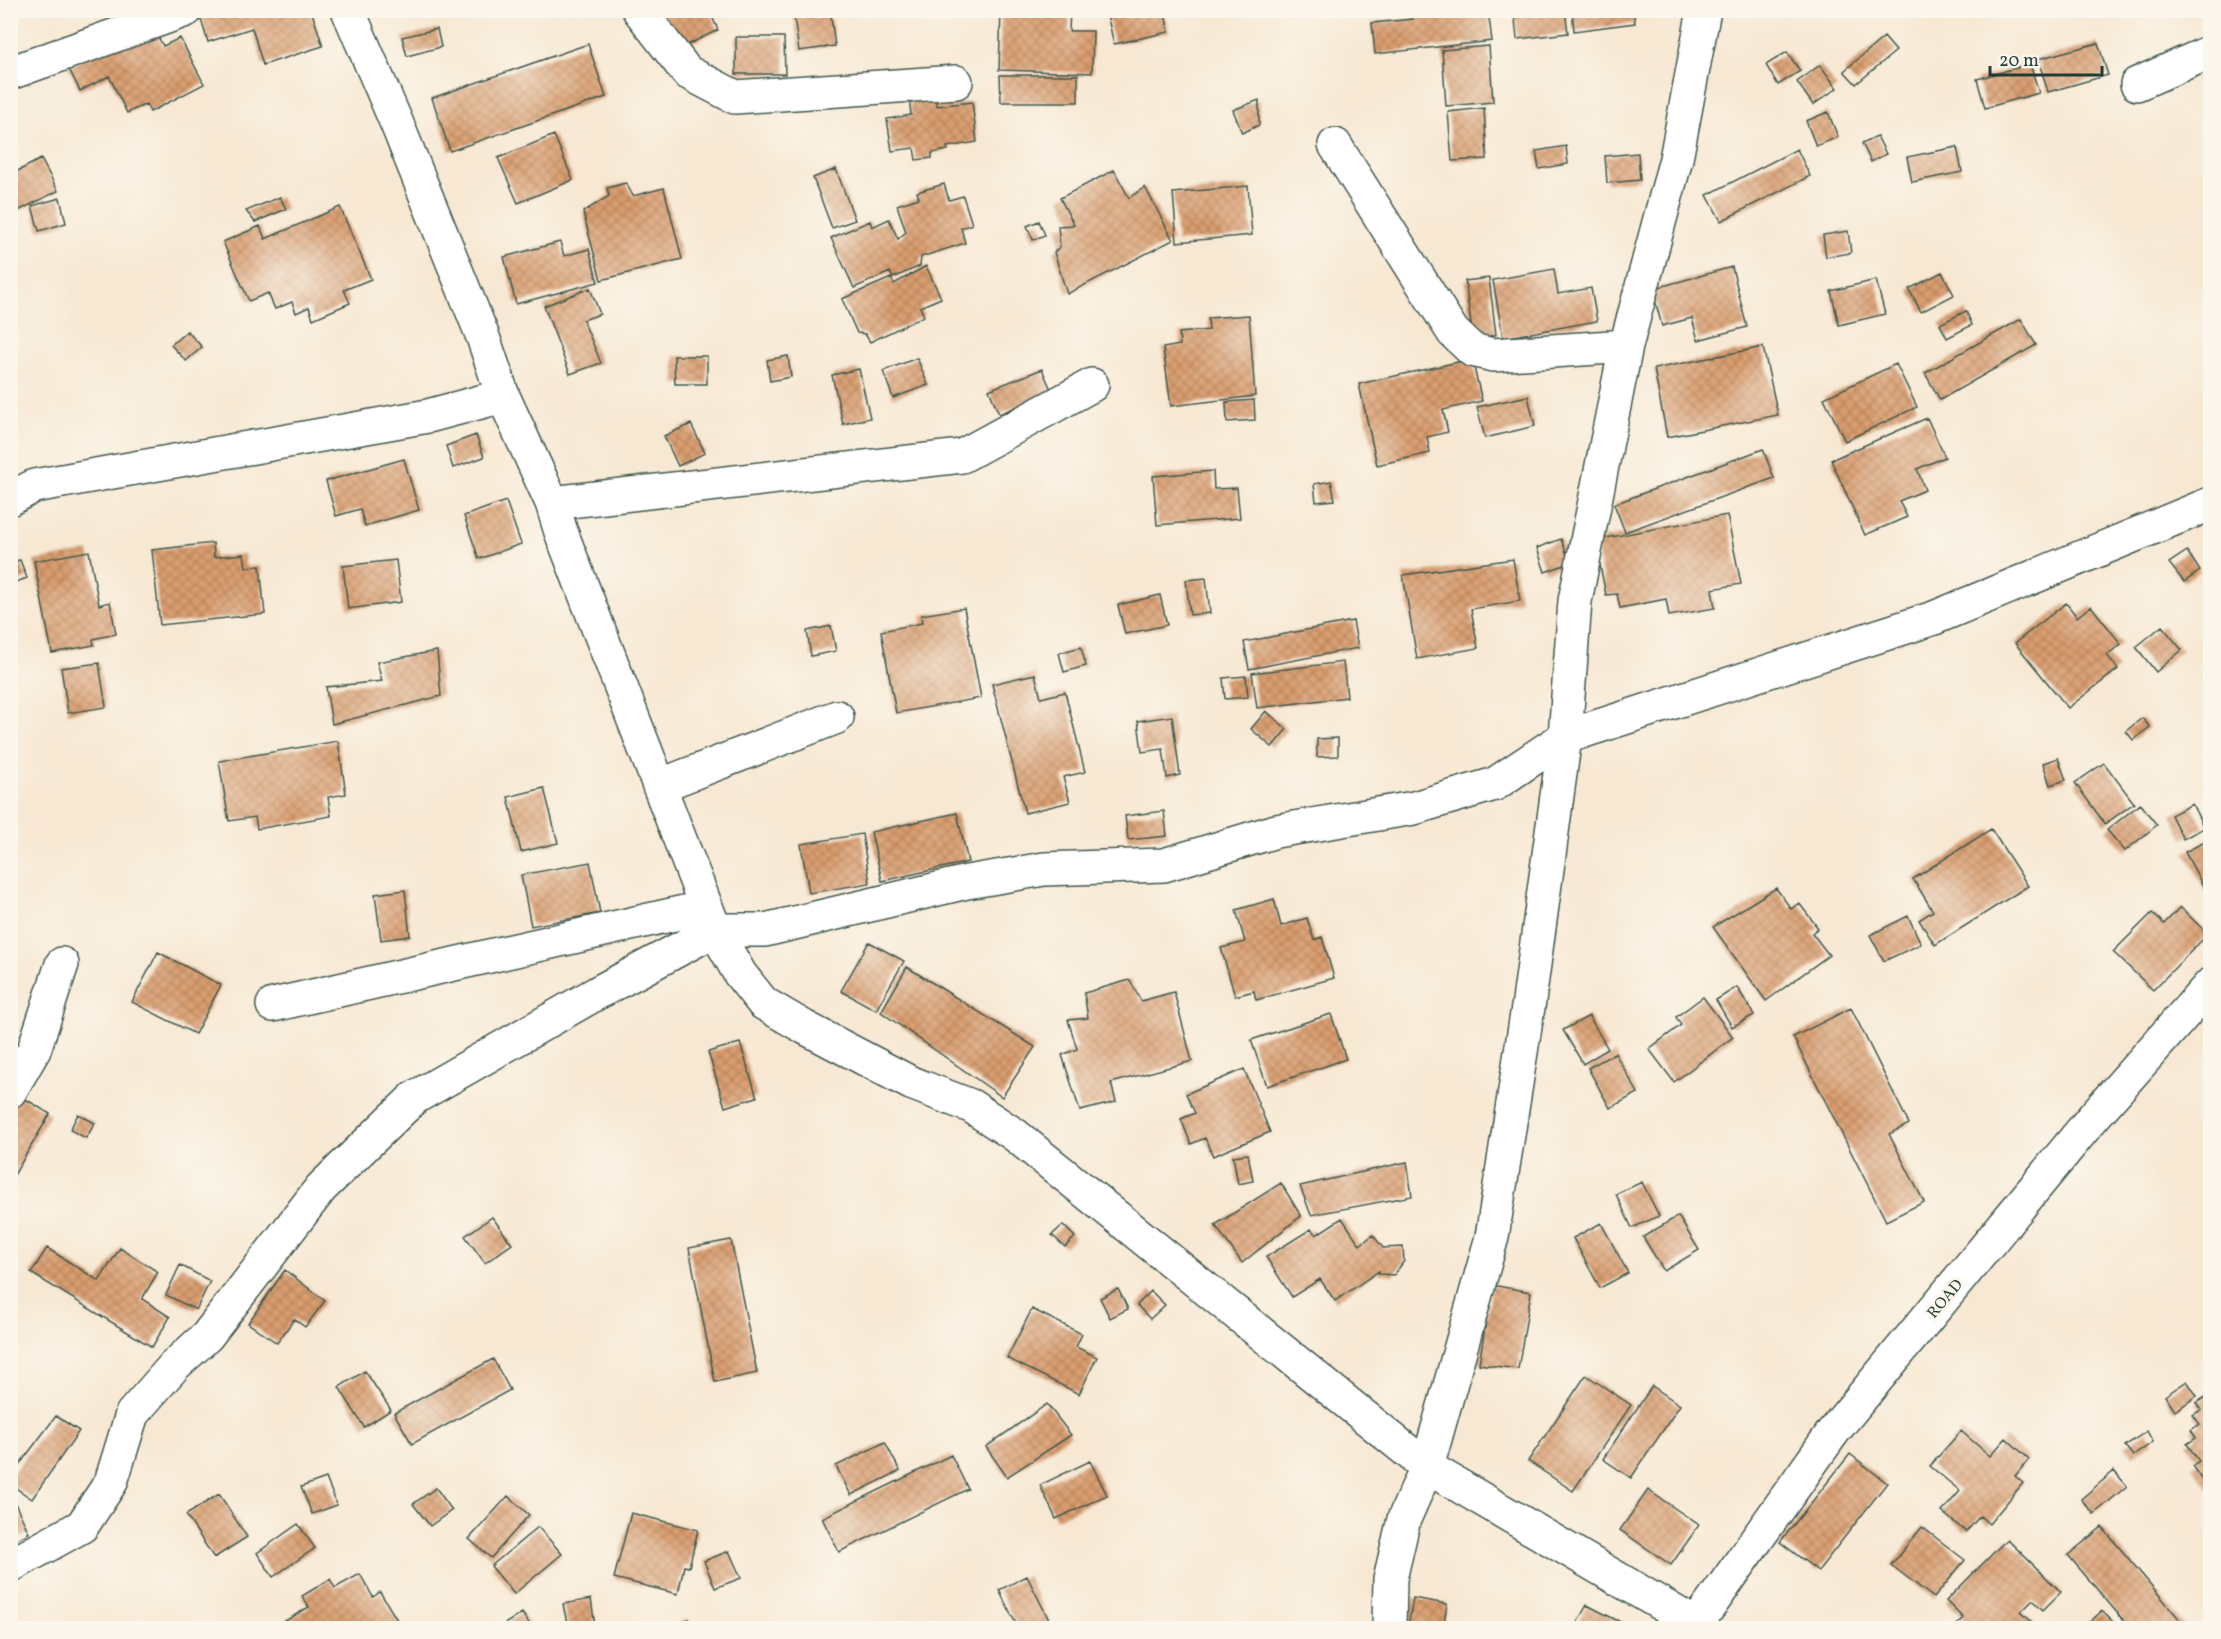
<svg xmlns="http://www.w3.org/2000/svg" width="2221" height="1639" font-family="Vollkorn,serif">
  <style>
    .building { fill: url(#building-cross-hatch) }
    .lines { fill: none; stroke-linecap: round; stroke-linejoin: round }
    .minor-casing { stroke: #3f574c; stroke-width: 36 }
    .minor { stroke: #fff; stroke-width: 33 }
    .labels { text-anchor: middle; stroke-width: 6; stroke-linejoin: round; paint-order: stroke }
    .street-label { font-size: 16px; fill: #1f3d34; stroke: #fbf7ec }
  </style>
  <defs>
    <pattern id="building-cross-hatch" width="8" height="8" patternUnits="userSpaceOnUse" patternTransform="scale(1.5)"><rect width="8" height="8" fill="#db9e6f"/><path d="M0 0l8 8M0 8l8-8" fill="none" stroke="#b1825c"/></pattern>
  </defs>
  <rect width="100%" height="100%" fill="#fbf7ec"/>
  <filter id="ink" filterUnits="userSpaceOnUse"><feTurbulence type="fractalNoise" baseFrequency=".0167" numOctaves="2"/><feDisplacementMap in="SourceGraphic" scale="12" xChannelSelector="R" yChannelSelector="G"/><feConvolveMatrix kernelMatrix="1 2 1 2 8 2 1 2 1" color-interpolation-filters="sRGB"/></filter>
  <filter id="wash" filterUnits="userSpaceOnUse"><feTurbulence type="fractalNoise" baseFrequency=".008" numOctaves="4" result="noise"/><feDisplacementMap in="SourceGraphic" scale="24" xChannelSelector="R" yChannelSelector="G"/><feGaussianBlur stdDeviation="1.35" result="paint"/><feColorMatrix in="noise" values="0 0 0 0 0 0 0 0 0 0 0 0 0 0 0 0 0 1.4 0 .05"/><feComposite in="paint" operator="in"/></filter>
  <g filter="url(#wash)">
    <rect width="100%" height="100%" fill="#f7e8d3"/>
    <g id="blocks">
      <path class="building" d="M207 10H311L323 46 263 65 252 28 208 42 199 13Z
        M660 10H709L718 30 679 49Z
        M793 10H830L835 46 799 51Z
        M1001 10H1070L1069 31H1093L1092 73 999 70Z
        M1106 10H1164L1169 32 1114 44Z
        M1412 10H1488L1492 41 1375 54 1372 23 1413 19Z
        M1514 10H1565L1568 33 1517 39Z
        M1572 10H1633L1635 23 1574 31Z
        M152 25 163 46 180 38 204 84 150 112 146 104 127 113 109 76 80 91 68 67Z
        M437 29 441 47 407 56 402 37Z
        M736 37H784L785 74H736Z
        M1884 37 1896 51 1856 84 1844 71Z
        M2098 43 2108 75 2048 92 2038 59Z
        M588 44 606 97 450 151 432 98Z
        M1489 46 1493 102 1446 106 1442 50Z
        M1787 52 1800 71 1778 85 1766 65Z
        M2030 64 2039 93 1985 108 1977 79Z
        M1820 65 1837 88 1813 105 1797 82Z
        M1000 75H1078V102H1001Z
        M935 93 937 106 972 102 977 142 947 147 948 150 932 153V158L916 160 914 148 892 151 887 119 911 115 909 97Z
        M1259 100V125L1242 133 1233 110Z
        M1484 108 1487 159 1452 161 1448 112Z
        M1828 112 1838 137 1816 146 1806 121Z
        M554 135 573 180 518 203 498 158Z
        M1877 136 1886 154 1871 162 1862 143Z
        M1566 146 1568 164 1539 169 1536 151Z
        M1957 147 1962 172 1912 182 1907 157Z
        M1797 149 1810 176 1721 221 1707 195Z
        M1638 153 1640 180 1607 183 1605 156Z
        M41 159 58 191 10 215V175Z
        M836 169 855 220 832 228 813 178Z
        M1114 170 1129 198 1145 187 1173 240 1067 294 1054 252 1060 247 1058 226 1074 225 1060 198Z
        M626 183 633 196 664 188 682 259 601 280 583 212 609 196 607 188Z
        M944 184 949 200 963 196 972 224 961 228 965 243 921 257 920 266 893 278 890 272 854 288 831 238 870 221 872 227 889 219 898 239 906 232 897 205 919 198 917 192Z
        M1248 186 1252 235 1177 242 1173 193Z
        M280 197 286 209 255 222 246 211Z
        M60 198 66 223 39 231 32 206Z
        M340 207 371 279 344 290 350 303 313 319 309 307 296 313 292 302 275 309 268 293 249 301 223 242 260 226 265 239Z
        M1039 221 1045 235 1033 240 1027 226Z
        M1848 231 1851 253 1826 257 1823 235Z
        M560 242 564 256 589 249 598 282 516 304 504 257Z
        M926 266 941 298 920 307 924 316 870 342 865 334 857 333 842 299 891 278 894 284Z
        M1732 267 1747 327 1698 340 1692 318 1662 326 1652 289Z
        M1554 269 1558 294 1591 288 1597 321 1503 338 1493 280Z
        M1942 272 1954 295 1921 312 1909 289Z
        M1489 278 1496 335 1473 339 1465 281Z
        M1876 280 1885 314 1839 325 1831 291Z
        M590 288 600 314 583 320 601 363 570 374 544 306Z
        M1966 311 1972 325 1947 338 1940 324Z
        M1249 315 1255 396 1171 406 1163 348 1180 345 1179 333 1209 330 1208 318Z
        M2021 319 2036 345 1940 400 1925 373Z
        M187 331 202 347 186 361 171 345Z
        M1763 347 1778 415 1667 437 1654 369Z
        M674 356H707V384H675Z
        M788 356 791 377 770 381 767 360Z
        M917 358 928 385 893 398 883 371Z
        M1472 359 1482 401 1443 410 1448 432 1427 437 1430 453 1377 465 1359 384Z
        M1896 364 1917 407 1845 441 1824 398Z
        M859 369 870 418 843 424 832 375Z
        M1042 369 1052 392 999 414 989 390Z
        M1528 396 1535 426 1485 438 1477 407Z
        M1254 400 1255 420 1227 422 1226 402Z
        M1927 418 1945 457 1917 469 1925 490 1899 501 1907 517 1865 535 1831 460Z
        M691 424 705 453 678 466 664 436Z
        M476 435 484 457 453 468 446 446Z
        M1763 449 1774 478 1625 532 1614 504Z
        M404 459 419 510 365 526 360 509 336 516 326 481Z
        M1213 471 1214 489 1237 488 1240 518 1157 525 1153 476Z
        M1331 481 1335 500 1316 502 1314 484Z
        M506 501 521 544 479 559 464 516Z
        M1727 515 1741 584 1712 589 1715 608 1669 616 1666 599 1620 608 1617 594 1606 595 1595 540Z
        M1561 539 1570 563 1545 572 1537 548Z
        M213 543 214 557 244 554 246 567 260 566 265 614 160 625 152 550Z
        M89 551 99 605 110 602 116 634 93 639 94 645 52 653 34 561Z
        M2187 551 2200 571 2184 582 2169 563Z
        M1513 559 1520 601 1471 609 1478 648 1417 659 1403 575Z
        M20 560 27 578 10 584V563Z
        M396 560 401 602 348 609 343 566Z
        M1206 578 1210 613 1190 615 1186 580Z
        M1160 595 1167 625 1125 634 1118 605Z
        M2066 603 2077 617 2091 606 2121 644 2107 655 2118 669 2068 708 2015 643Z
        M964 608 981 698 896 713 881 631 922 623 921 615Z
        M1353 621 1358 648 1249 669 1244 642Z
        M831 626 836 651 811 656 807 631Z
        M2162 626 2182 650 2156 672 2136 647Z
        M1081 647 1086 666 1064 672 1059 653Z
        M437 651 441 696 332 724 326 687 382 681 377 662Z
        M1343 662 1347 697 1257 708 1252 673Z
        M99 663 106 707 68 713 61 668Z
        M1035 674 1041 698 1065 692 1085 772 1063 777 1070 802 1025 813 992 684Z
        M1246 676 1248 697 1225 699 1223 678Z
        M1266 711 1287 729 1272 747 1251 729Z
        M1172 716 1180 775 1167 778 1163 749 1142 752 1138 721Z
        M2142 718 2150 727 2133 740 2126 731Z
        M1338 738V756L1317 757V739Z
        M338 741 346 794 328 797 331 816 257 829 255 817 229 821 219 761Z
        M2058 758 2066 780 2050 785 2043 763Z
        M2104 763 2134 803 2105 824 2075 783Z
        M544 788 558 843 521 852 508 797Z
        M2140 804 2157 825 2125 851 2107 830Z
        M2192 804 2204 828 2183 839 2171 815Z
        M1164 811 1167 836 1128 840 1125 816Z
        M957 813 968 862 882 881 871 832Z
        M1991 829 2028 886 1935 945 1919 920 1933 911 1913 879Z
        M862 834 870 883 809 893 801 844Z
        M2210 839V899L2185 852Z
        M590 862 600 913 531 926 521 875Z
        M1776 888 1791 909 1799 903 1818 928 1812 933 1829 955 1766 1001 1713 927Z
        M405 890 410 936 381 940 375 894Z
        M1274 899 1281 926 1307 918 1314 940 1322 937 1334 978 1256 1000 1254 991 1235 996 1221 948 1245 942 1236 910Z
        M2180 907 2208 934 2153 990 2113 952 2152 913 2164 924Z
        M1908 916 1921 944 1884 961 1870 935Z
        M869 942 904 961 876 1010 841 991Z
        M158 952 221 985 195 1034 132 1002Z
        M907 967 1035 1047 1002 1097 881 1012Z
        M1130 980 1141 1001 1174 992 1192 1061 1111 1083 1116 1102 1080 1111 1062 1055 1077 1049 1068 1020 1088 1018 1084 993Z
        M1737 987 1754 1015 1732 1027 1716 1000Z
        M1703 997 1733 1037 1674 1082 1649 1049 1681 1025 1676 1017Z
        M1851 1008 1909 1124 1889 1134 1924 1202 1886 1221 1793 1037Z
        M1331 1014 1346 1059 1267 1086 1251 1040Z
        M1589 1016 1608 1049 1583 1064 1563 1030Z
        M740 1043 757 1097 725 1107 708 1052Z
        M1615 1053 1638 1093 1610 1108 1588 1068Z
        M1244 1069 1270 1132 1213 1156 1205 1138 1191 1144 1181 1119 1195 1113 1186 1094Z
        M19 1095 50 1114 10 1182V1110Z
        M78 1114 95 1123 86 1138 70 1130Z
        M1248 1154 1253 1181 1238 1184 1233 1156Z
        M1407 1162 1412 1196 1311 1215 1300 1186Z
        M1642 1182 1659 1216 1632 1228 1616 1194Z
        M1281 1183 1301 1216 1242 1263 1215 1225Z
        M1678 1216 1699 1250 1664 1271 1643 1237Z
        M492 1217 512 1244 485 1263 465 1236Z
        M1342 1218 1360 1245 1373 1235 1383 1248 1403 1247 1404 1261 1394 1275 1379 1274V1271L1335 1301 1320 1279 1292 1297 1266 1257 1311 1229 1316 1235Z
        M1601 1223 1628 1273 1600 1288 1573 1238Z
        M1063 1225 1075 1237 1065 1247 1052 1235Z
        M731 1240 757 1373 715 1382 689 1248Z
        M47 1248 99 1281 120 1248 158 1272 142 1299 170 1317 152 1347 31 1273Z
        M180 1265 210 1281 196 1310 166 1295Z
        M285 1270 325 1301 305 1327 294 1319 277 1343 248 1323Z
        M1492 1285 1531 1292 1518 1369 1479 1364Z
        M1118 1289 1128 1309 1110 1318 1100 1298Z
        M1151 1291 1165 1305 1150 1319 1137 1305Z
        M1032 1309 1082 1334 1076 1347 1097 1357 1079 1394 1007 1358Z
        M493 1359 510 1390 412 1444 394 1413Z
        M365 1371 391 1410 364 1427 339 1387Z
        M1586 1375 1631 1405 1573 1491 1528 1461Z
        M2187 1381 2197 1396 2175 1411 2165 1396Z
        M1652 1386 1680 1405 1631 1478 1603 1459Z
        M2210 1394V1489L2209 1490 2192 1466 2199 1461 2187 1444 2196 1438 2191 1430 2200 1424 2193 1415 2201 1410 2196 1403Z
        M1047 1404 1071 1435 1007 1477 986 1447Z
        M56 1416 79 1431 32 1499 10 1484V1477Z
        M1961 1431 1990 1456 2006 1438 2029 1459 2015 1476 2023 1483 1989 1524 1980 1516 1966 1532 1942 1512 1960 1491 1930 1466Z
        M2147 1431 2153 1442 2133 1456 2125 1446Z
        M885 1442 900 1471 851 1495 836 1466Z
        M1850 1454 1887 1483 1818 1571 1780 1542Z
        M951 1455 968 1489 839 1552 822 1518Z
        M1090 1461 1107 1495 1056 1519 1040 1485Z
        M2114 1471 2127 1486 2094 1514 2081 1499Z
        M326 1478 337 1505 312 1514 301 1487Z
        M436 1488 452 1510 430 1526 413 1504Z
        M1648 1490 1699 1525 1671 1565 1620 1530Z
        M219 1494 247 1537 214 1558 186 1515Z
        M508 1496 529 1515 491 1558 469 1539Z
        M13 1499 29 1533 10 1543V1501Z
        M631 1513 698 1530 689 1567 684 1566 678 1594 614 1578Z
        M298 1524 315 1548 273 1577 257 1553Z
        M538 1527 562 1554 514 1594 491 1566Z
        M1922 1527 1965 1560 1934 1598 1891 1565Z
        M2102 1527 2187 1628H2130L2068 1555Z
        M2007 1539 2061 1592 2043 1610 2033 1600 2021 1612 2032 1622 2026 1628H1953L1963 1618 1946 1601Z
        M729 1551 741 1578 715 1588 704 1561Z
        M360 1574 373 1597 380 1592 402 1628H282L280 1624 309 1607 302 1596 330 1579 335 1588Z
        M1027 1576 1053 1628H1018L999 1590Z
        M1413 1598 1447 1604 1444 1623 1472 1628H1408Z
        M591 1599 595 1626 568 1628 563 1604Z
        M1587 1605 1632 1628H1574Z
        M2102 1611 2119 1628H2083Z
        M522 1613 532 1628H498Z
        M689 1619 693 1628H666Z
        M823 1625 824 1628H793V1626Z"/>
    </g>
  </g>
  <g filter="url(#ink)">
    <use href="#blocks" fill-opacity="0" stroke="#3f574c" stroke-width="1.5"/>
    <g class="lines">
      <g class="minor-casing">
        <path id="minor" d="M348 10 397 124 483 337 503 396 552 503 561 532 715 930 740 974 763 1003 804 1027 911 1083 971 1106 1015 1135 1427 1467 1702 1628
          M639 10 687 72 735 97 956 82
          M10 73 186 10
          M2137 84 2210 52
          M1335 145 1453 332 1472 350 1493 355 1626 346
          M10 499 34 486 428 416 503 396
          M552 503 962 456 1092 385
          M659 786 837 717
          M273 1005 706 907
          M10 1091 34 1050 62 964
          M10 1566 82 1526 111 1482 132 1414 175 1365 207 1336 321 1188 414 1098 597 993 715 930H765L967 882 1044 869 1164 865 1276 831 1414 808 1495 784 1565 737 1934 618 2210 504
          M1696 1625 1833 1432 2095 1115 2210 985
          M1389 1628 1390 1579 1404 1519 1427 1467 1492 1237 1529 1001 1565 737 1575 601 1626 346 1676 159 1704 10"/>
      </g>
      <use href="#minor" class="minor"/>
    </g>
  </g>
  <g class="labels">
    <g class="street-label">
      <text transform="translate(1944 1298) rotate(-50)" y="6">ROAD</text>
    </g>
  </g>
  <rect width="2221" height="1639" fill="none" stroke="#fbf7ec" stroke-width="36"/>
  <path d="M1990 66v9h112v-9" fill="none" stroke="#1f3d34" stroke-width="3"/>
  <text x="1999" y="66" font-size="18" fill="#1f3d34" stroke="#fbf7ec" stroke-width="4.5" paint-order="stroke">20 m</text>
</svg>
